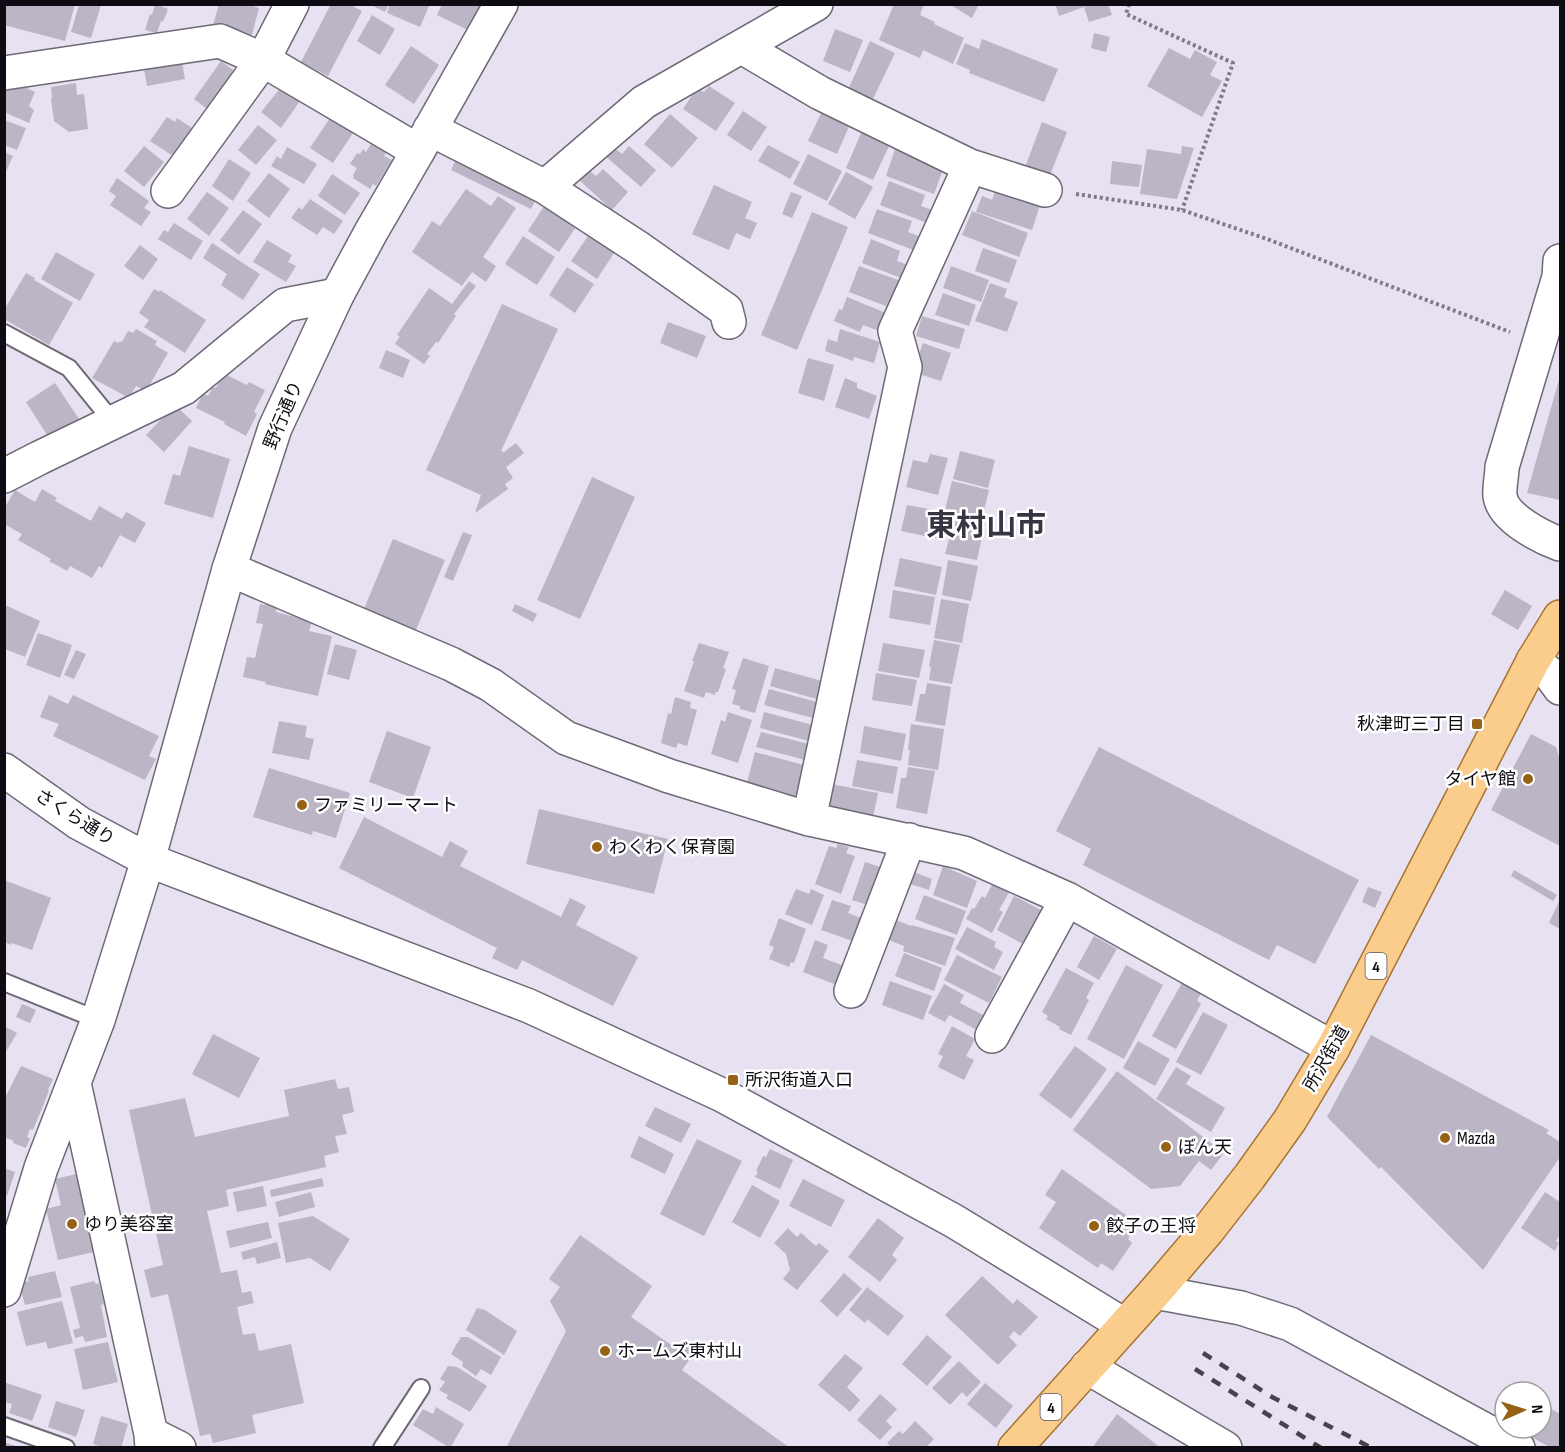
<svg xmlns="http://www.w3.org/2000/svg" width="1565" height="1452" font-family="'Sofia Sans Condensed','Noto Sans JP',sans-serif">
  <style>
    .building { fill: #bbb5c5 }
    .lines { fill: none; stroke-linecap: round; stroke-linejoin: round }
    .service-casing { stroke: #6e6977; stroke-width: 20 }
    .minor-casing { stroke: #6e6977; stroke-width: 36 }
    .tertiary-casing { stroke: #6e6977; stroke-width: 36 }
    .primary-casing { stroke: #a67431; stroke-width: 36 }
    .path { stroke: #7f7b87; stroke-width: 4; stroke-dasharray: 3 3; stroke-linecap: butt }
    .service { stroke: #fff; stroke-width: 16 }
    .minor { stroke: #fff; stroke-width: 33 }
    .tertiary { stroke: #fff; stroke-width: 33 }
    .primary { stroke: #fbcd8d; stroke-width: 33 }
    .rail { stroke: #46434c; stroke-width: 4.5; stroke-dasharray: 10 10; stroke-linecap: butt }
    .poi-dot { fill: #966316; stroke: #fff; stroke-width: 2 }
    .labels { text-anchor: middle; stroke-width: 5; stroke-linejoin: round; paint-order: stroke }
    .shield { fill: #fff; stroke: #565559; stroke-width: 1.5 }
    .shield-label { font-size: 16px; font-weight: bold; fill: #0e0c12 }
    .street-label { font-size: 18px; fill: #0e0c12; stroke: #fff }
    .poi-label { font-size: 18px; fill: #0e0c12; stroke: #fff; text-anchor: start }
    .town-label { font-size: 30px; font-weight: bold; fill: #393441; stroke: #fff }
  </style>
  <rect width="100%" height="100%" fill="#e7e1f2"/>
  <path class="building" d="M4 4H75L65 41 4 25Z
    M155 4 168 9 163 22 161 21 157 33 145 30 150 14 152 15Z
    M219 4H247L259 8 252 35 213 25Z
    M331 4H349L362 11 328 76 301 62Z
    M369 4H389L385 12Z
    M390 4H430L420 27 387 13Z
    M442 4H486L472 32 437 15Z
    M894 4H924L920 15 935 22 934 24 964 38 953 64 923 50 920 58 879 40Z
    M949 4H979L972 18Z
    M1055 4H1108L1112 15 1089 22 1084 7 1059 16Z
    M79 5H101L91 38 71 32Z
    M372 15 395 29 380 55 357 41Z
    M835 29 863 40 850 72 823 61Z
    M1094 33 1110 37 1106 52 1091 48Z
    M982 39 1058 69 1044 102 969 73 970 70 956 64 965 43 979 49Z
    M870 41 895 53 871 103 847 92Z
    M411 46 439 65 414 104 385 85Z
    M1169 48 1190 59 1195 50 1217 62 1210 75 1222 81 1202 117 1147 86Z
    M181 57 185 79 147 86 143 63Z
    M221 61 237 73 210 111 194 99Z
    M12 81 35 92 29 106 34 110 29 123 4 112V86Z
    M76 83 77 95 84 94 88 129 69 132 54 121 51 99 52 98 51 87Z
    M282 86 300 101 281 128 261 112Z
    M709 86 735 103 716 131 683 109 697 88 704 92Z
    M823 109 851 122 837 154 808 141Z
    M743 111 767 127 751 151 727 135Z
    M670 114 698 138 672 168 644 144Z
    M167 117 175 122 177 118 195 130 176 158 150 141Z
    M330 118 353 133 333 163 310 148Z
    M4 120 26 128 17 150 4 145Z
    M1042 122 1067 132 1048 180 1024 170Z
    M258 125 277 140 256 165 238 150Z
    M862 131 890 144 873 180 846 168Z
    M374 139 389 148 384 156 392 160 376 186 373 184 370 189 353 178 354 176 353 175 357 168 350 164 357 153 360 154 363 149 366 152Z
    M768 145 800 162 790 179 758 161Z
    M144 146 164 162 144 187 124 171Z
    M612 146 622 154 629 146 656 170 641 187 604 155Z
    M1182 146 1194 148 1177 199 1140 194 1147 149 1181 154Z
    M287 147 317 164 304 184 271 166 277 156 281 159Z
    M895 149 944 167 934 194 886 176Z
    M4 152 13 156 4 176Z
    M808 154 842 171 827 201 793 184Z
    M458 155 539 194 531 209 451 170Z
    M229 159 251 173 233 201 212 186Z
    M1112 161 1142 165 1139 187 1110 184Z
    M586 168 596 176 603 169 628 192 612 210 577 178Z
    M846 172 873 187 855 219 828 204Z
    M269 173 290 189 269 218 247 201Z
    M332 174 360 193 345 215 318 196Z
    M117 178 149 201 144 208 151 212 141 226 110 205 116 196 109 191Z
    M889 181 925 195 921 206 935 211 930 224 880 205Z
    M714 185 752 202 745 218 757 223 750 239 736 233 729 250 692 234Z
    M466 189 491 206 498 196 516 208 483 257 496 266 486 282 472 272 462 286 412 252 432 221 440 226Z
    M996 189 1040 205 1032 230 976 212 982 196 992 200Z
    M207 192 229 208 209 236 187 219Z
    M791 192 802 196 792 218 782 214Z
    M310 199 343 221 334 234 323 227 317 235 291 218 299 207 302 210Z
    M546 203 578 224 559 252 528 231Z
    M877 209 912 221 908 232 924 238 919 252 868 233Z
    M243 210 262 224 239 255 220 240Z
    M972 211 1028 233 1019 257 962 235Z
    M812 212 848 227 797 350 761 335Z
    M174 223 203 241 191 260 158 239 164 230 168 232Z
    M590 233 616 250 597 279 571 261Z
    M523 236 555 257 537 285 505 264Z
    M871 239 900 251 897 261 910 266 904 279 862 263Z
    M267 240 292 255 288 262 296 266 286 282 253 262Z
    M212 243 260 274 243 300 221 285 227 274 203 258Z
    M140 245 158 259 143 280 124 266Z
    M983 248 1017 260 1009 283 975 271Z
    M56 252 95 274 80 301 41 279Z
    M859 266 901 281 891 308 849 292Z
    M951 266 989 280 981 302 943 288Z
    M567 267 594 284 575 313 549 295Z
    M26 273 35 278 34 280 73 303 49 345 4 319V310Z
    M469 281 476 286 454 314 456 316 438 343 436 342 427 354 430 356 424 364 395 344 400 336 397 335 429 288 452 304Z
    M990 283 1007 289 1004 297 1018 302 1007 332 975 321Z
    M154 289 159 292 160 290 206 320 185 353 144 327 149 320 139 313Z
    M943 293 976 305 969 326 935 315Z
    M847 297 886 313 879 331 863 325 860 332 834 321 839 309 842 310Z
    M502 304 558 329 501 451 504 452 516 443 524 453 506 467 513 478 505 484 508 489 475 513 481 495 426 470Z
    M922 316 965 329 959 349 916 336Z
    M668 322 706 336 697 358 660 343Z
    M136 329 157 341 155 345 168 353 146 391 136 386 129 398 92 378 114 341 118 343 120 341 122 342 128 331 133 333Z
    M840 329 880 342 874 363 854 357 853 361 825 351 828 339 837 342Z
    M923 343 951 353 941 381 913 372Z
    M386 350 410 360 403 378 379 368Z
    M808 358 834 365 824 401 798 393Z
    M223 373 247 385 249 382 265 390 254 412 257 414 246 436 224 424 225 422 196 408 203 393 208 396 213 387 216 388Z
    M1560 376V500L1527 493Z
    M845 378 857 383V388L877 396 869 419 835 407Z
    M55 383 79 419 49 438 26 402Z
    M175 405 192 421 164 452 146 435Z
    M189 446 230 459 213 518 164 504 173 474 180 476Z
    M960 451 995 460 988 488 953 479Z
    M930 454 948 458 938 495 906 487 913 460 927 463Z
    M592 477 635 497 580 619 537 600Z
    M952 481 989 490 982 519 945 510Z
    M42 489 57 498 55 501 91 521 99 506 122 519 126 512 146 523 135 543 120 535 102 568 99 566 92 578 70 566 67 571 49 561 51 559 18 540 22 534 4 524V509L15 490 35 502Z
    M907 505 950 513 944 540 901 531Z
    M956 517 985 523 977 560 945 554 949 539 952 540Z
    M463 532 472 535 453 581 444 577Z
    M393 539 445 560 416 630 364 609Z
    M900 558 942 567 936 595 894 586Z
    M948 560 978 566 971 601 942 595Z
    M893 590 935 597 930 625 889 618Z
    M1505 590 1532 606 1518 630 1491 614Z
    M941 599 969 604 962 643 934 638Z
    M266 600 278 603 276 612 312 621 309 631 332 636 318 696 265 684 266 682 243 677 247 657 255 658 263 624 256 623 260 604 265 605Z
    M515 604 537 614 533 622 512 611Z
    M5 605 40 621 25 657 5 649Z
    M38 633 72 645 60 678 26 665Z
    M934 640 960 645 952 684 929 680 931 667 929 666Z
    M699 643 729 652 723 668 726 669 718 692H715V695L706 692 704 698 684 691 694 661H692Z
    M883 643 925 650 919 678 878 671Z
    M335 644 357 650 349 680 327 674Z
    M76 650 86 654 74 679 64 675Z
    M743 658 769 666 755 713 740 709V706L732 704 736 690 732 689Z
    M775 668 822 681 817 699 770 686Z
    M876 673 917 680 912 706 872 700Z
    M927 683 951 687 945 726 915 721 920 694H925Z
    M769 689 817 702 813 718 764 705Z
    M49 695 68 704 73 695 159 736 149 756 156 759 145 780 53 736 59 724 40 717Z
    M675 697 691 702 690 708 697 710 687 746 678 743 676 748 661 743 668 713 671 714Z
    M728 712 752 720 738 763 711 754 721 720 725 722Z
    M764 712 813 725 809 741 760 728Z
    M279 721 307 726 305 737 314 739 309 760 272 753Z
    M911 724 944 729 938 770 908 765 910 750H908Z
    M864 726 906 734 901 761 860 753Z
    M387 731 431 747 413 798 369 782Z
    M761 732 809 744 805 760 756 747Z
    M1531 734 1556 747 1560 760V846L1491 810Z
    M1099 747 1359 880 1315 964 1277 945 1269 960 1083 865 1091 849 1056 831Z
    M755 752 804 765 795 798 746 786Z
    M857 760 898 767 893 794 852 786Z
    M908 767 935 771 927 814 896 808 901 778H906Z
    M269 768 350 793 336 838 313 831 312 835 253 817Z
    M831 784 878 793 873 818 827 809Z
    M539 809 668 839 654 894 526 864Z
    M364 817 442 857 450 841 468 851 460 866 561 917 570 898 586 906 576 925 638 957 613 1006 522 960 517 970 492 958 497 948 339 868Z
    M838 844 849 847 846 853 855 856 841 894 815 884 829 846 836 848Z
    M865 862 886 869 874 907 852 900Z
    M943 866 977 881 967 908 933 895Z
    M1514 870 1557 895 1553 901 1511 876Z
    M911 871 932 879 929 890 907 883Z
    M4 880 51 898 32 950 12 943 11 945 4 942Z
    M994 881 1011 889 999 910 1003 912 992 933 966 919 972 908 974 909 982 896 985 898Z
    M1368 887 1382 892 1375 908 1362 902Z
    M796 889 809 894 811 889 824 895 812 925 785 914Z
    M924 895 966 911 957 935 915 919Z
    M1014 896 1043 911 1025 945 997 930Z
    M1560 899V929L1549 923Z
    M832 900 851 906 848 913 866 920 858 943 821 930Z
    M779 918 806 929 794 963 791 962 789 967 769 959 774 947 769 945Z
    M893 919 911 926 912 925 955 938 945 966 903 951 904 946 886 939Z
    M967 927 996 942 994 947 1003 952 994 970 955 949Z
    M1094 936 1117 949 1099 980 1077 967Z
    M815 940 828 945 823 958 844 966 837 985 803 972Z
    M904 953 942 968 934 991 895 976Z
    M957 955 1002 977 989 1003 944 980Z
    M1126 965 1163 985 1124 1059 1087 1039Z
    M1066 968 1094 983 1086 998 1089 1000 1071 1035 1059 1029 1060 1027 1046 1019 1048 1016 1042 1012Z
    M890 981 932 996 923 1020 882 1005Z
    M1182 983 1201 994 1197 1000 1201 1004 1176 1049 1152 1036Z
    M944 984 964 995 960 1003 983 1015 975 1029 949 1015 945 1022 928 1013Z
    M22 1004 36 1010 30 1023 16 1017Z
    M1203 1012 1228 1025 1201 1075 1176 1062Z
    M4 1026 17 1033 4 1055Z
    M952 1026 975 1039 966 1056 974 1060 964 1080 938 1067 943 1056 938 1054Z
    M213 1034 260 1058 239 1098 192 1074Z
    M1371 1035 1549 1130 1546 1133 1560 1142V1157L1483 1270 1381 1167 1379 1169 1327 1117Z
    M1138 1041 1170 1059 1155 1086 1123 1068Z
    M1075 1046 1107 1069 1071 1119 1039 1095Z
    M21 1066 53 1079 48 1090 49 1091 33 1130 30 1129 27 1137 30 1138 26 1148 13 1143 14 1141 4 1137V1100Z
    M1176 1067 1191 1076 1186 1084 1225 1108 1211 1132 1156 1099Z
    M1117 1071 1224 1153 1211 1170 1199 1161 1180 1186 1151 1189 1073 1130Z
    M335 1079 338 1089 349 1087 354 1112 342 1115 347 1134 335 1136 339 1152 324 1156 326 1167 226 1190 229 1206 207 1211 221 1273 237 1270 242 1293 251 1291 254 1303 237 1307 243 1335 255 1333 259 1351 291 1344 304 1403 252 1415 256 1433 213 1443 210 1434 200 1436 168 1294 151 1298 144 1270 163 1265 129 1110 185 1098 195 1137 289 1116 284 1090Z
    M655 1107 691 1124 681 1143 645 1126Z
    M639 1136 674 1154 665 1174 630 1157Z
    M697 1139 742 1161 704 1236 660 1214Z
    M770 1149 793 1160 780 1189 755 1177 758 1172 756 1171 763 1156 766 1157Z
    M4 1168 15 1172 7 1196 4 1195Z
    M1062 1169 1137 1223 1128 1239 1132 1243 1113 1271 1101 1263 1098 1268 1039 1228 1056 1202 1045 1195Z
    M76 1174 94 1252 58 1260 46 1209 61 1205 55 1179Z
    M322 1178 324 1186 271 1197 270 1190Z
    M803 1179 845 1200 831 1227 789 1206Z
    M752 1185 780 1201 760 1238 732 1222Z
    M263 1186 267 1206 237 1212 233 1192Z
    M311 1192 315 1207 279 1217 275 1202Z
    M1545 1192 1560 1202V1234L1556 1241 1559 1243 1555 1251 1521 1228Z
    M313 1216 350 1239 330 1271 310 1258 286 1263 278 1223Z
    M878 1218 904 1238 892 1255 897 1260 880 1282 848 1257Z
    M268 1222 272 1238 230 1248 226 1231Z
    M788 1228 797 1237 801 1233 816 1246 819 1243 829 1251 797 1290 783 1279 790 1270 786 1254 774 1243Z
    M580 1235 652 1286 631 1317 680 1351 687 1341 697 1349 682 1370 790 1448H506L566 1331 550 1301 560 1287 549 1279Z
    M277 1242 281 1258 257 1264 255 1257 243 1260 241 1252Z
    M55 1271 62 1297 25 1305 21 1291 24 1282 29 1281 28 1277Z
    M844 1273 862 1289 837 1317 820 1301Z
    M982 1276 1013 1304 1017 1299 1038 1317 1020 1336 1014 1331 1009 1337 1017 1345 998 1365 945 1315Z
    M94 1281 96 1284 99 1283 104 1304 101 1305 107 1337 85 1342 83 1336 75 1338 73 1330 80 1328 70 1287Z
    M867 1287 904 1316 888 1336 867 1319 865 1323 849 1310Z
    M62 1301 73 1343 48 1349 46 1342 26 1346 17 1312Z
    M477 1308 485 1310 517 1331 504 1355 466 1330Z
    M927 1335 952 1357 927 1386 902 1364Z
    M461 1337H468L501 1357 491 1375 481 1369 476 1376 462 1366 463 1362 451 1354Z
    M108 1342 118 1382 83 1390 74 1349Z
    M845 1354 863 1368 847 1387 860 1400 850 1412 818 1385Z
    M959 1361 981 1382 967 1397 962 1392 950 1405 932 1388Z
    M448 1366 457 1367 487 1386 470 1412 446 1398 448 1395 439 1390 445 1382 440 1379Z
    M4 1382 42 1395 32 1421 9 1413 12 1404 4 1402Z
    M985 1383 1013 1406 996 1428 967 1404Z
    M880 1394 897 1409 886 1421 892 1427 880 1440 857 1420Z
    M56 1401 85 1410 76 1437 48 1427Z
    M1541 1403 1560 1414V1448H1551L1519 1430 1520 1428H1541Z
    M436 1407 464 1424 450 1448 413 1425 423 1409 433 1414Z
    M1117 1414 1161 1448H1092Z
    M101 1416 128 1424 121 1448H105L93 1444Z
    M915 1421 934 1439 925 1448H892L887 1443 899 1431 903 1434Z
    M4 1442 19 1447V1448H4Z"/>
  <g class="lines">
    <g class="service-casing">
      <path id="service" d="M4 333 69 368 113 422
        M4 982 98 1020
        M4 1426 66 1448
        M382 1448 421 1388"/>
    </g>
    <g class="minor-casing">
      <path id="minor" d="M742 47 820 93 970 166 1045 190
        M4 73 220 41 263 60 418 151 501 4
        M430 129 545 187 644 102 816 4
        M545 187 637 247 726 310 729 322
        M168 191 263 60 292 4
        M1560 261 1559 277 1502 467C1502 476 1499 487 1500 496 1503 518 1541 537 1560 544
        M4 476 39 458 184 388 285 305 337 295
        M229 569 451 664 491 685 566 738 669 776 809 819 964 853 1067 899 1333 1048
        M1533 661 1549 673 1560 688
        M809 819 905 367 895 331 970 166
        M851 991 909 840
        M992 1036 1067 899
        M74 1083 151 1434 152 1448
        M4 1290 41 1168 98 1020 148 860
        M1155 1292 1241 1308 1290 1324 1518 1448
        M1087 1367 1225 1448
        M151 1434 179 1448"/>
    </g>
    <g class="tertiary-casing">
      <path id="tertiary" d="M4 770 79 823 148 860 529 1006 722 1095 954 1221 1124 1325
        M148 860 229 569 275 428 337 295 371 232 418 151"/>
    </g>
    <g class="primary-casing">
      <path id="primary" d="M1015 1448 1155 1292 1208 1230 1250 1176 1290 1120 1333 1048 1533 661 1560 617"/>
    </g>
    <path class="path" d="M1129 4 1126 14 1233 63 1182 210
      M1076 194 1182 210 1267 239 1510 332"/>
    <use href="#service" class="service"/>
    <use href="#minor" class="minor"/>
    <use href="#tertiary" class="tertiary"/>
    <use href="#primary" class="primary"/>
    <path class="rail" d="M1203 1353 1272 1397 1372 1448
      M1195 1369 1321 1448"/>
  </g>
  <g class="poi-dot">
    <rect x="1471" y="718" width="12" height="12" rx="3"/>
    <circle cx="1528" cy="779" r="6"/>
    <circle cx="302" cy="805" r="6"/>
    <circle cx="597" cy="847" r="6"/>
    <rect x="727" y="1074" width="12" height="12" rx="3"/>
    <circle cx="1445" cy="1138" r="6"/>
    <circle cx="1166" cy="1147" r="6"/>
    <circle cx="72" cy="1224" r="6"/>
    <circle cx="1094" cy="1226" r="6"/>
    <circle cx="605" cy="1351" r="6"/>
  </g>
  <g class="labels">
    <g class="shield">
      <rect x="1365.5" y="953" width="21" height="26" rx="4.5"/>
      <rect x="1040.5" y="1394" width="21" height="26" rx="4.5"/>
    </g>
    <g class="shield-label">
      <text x="1376" y="972">4</text>
      <text x="1051" y="1413">4</text>
    </g>
    <g class="street-label">
      <text transform="translate(283 415) rotate(-67)" y="6">野行通り</text>
      <text transform="translate(75 817) rotate(32)" y="6">さくら通り</text>
      <text transform="translate(1326 1058) rotate(-60)" y="6">所沢街道</text>
    </g>
    <g class="poi-label">
      <text x="1465" y="730" text-anchor="end">秋津町三丁目</text>
      <text x="1516" y="785" text-anchor="end">タイヤ館</text>
      <text x="314" y="811">ファミリーマート</text>
      <text x="609" y="853">わくわく保育園</text>
      <text x="745" y="1086">所沢街道入口</text>
      <text x="1457" y="1144">Mazda</text>
      <text x="1178" y="1153">ぼん天</text>
      <text x="84" y="1230">ゆり美容室</text>
      <text x="1106" y="1232">餃子の王将</text>
      <text x="617" y="1357">ホームズ東村山</text>
    </g>
    <g class="town-label">
      <text x="986" y="535">東村山市</text>
    </g>
  </g>
  <rect width="1565" height="1452" fill="none" stroke="#0e0c12" stroke-width="12"/>
  <g transform="translate(1523 1410) rotate(87)"><circle r="28" fill="#ffffff" stroke="#9f9ea0" stroke-width="1.5"/>
  <path d="M0-4.5L10 22L0 15L-10 22Z" fill="#966316"/>
  <text y="-9" font-size="16" font-weight="bold" text-anchor="middle" fill="#0e0c12">N</text>
  </g>
</svg>
